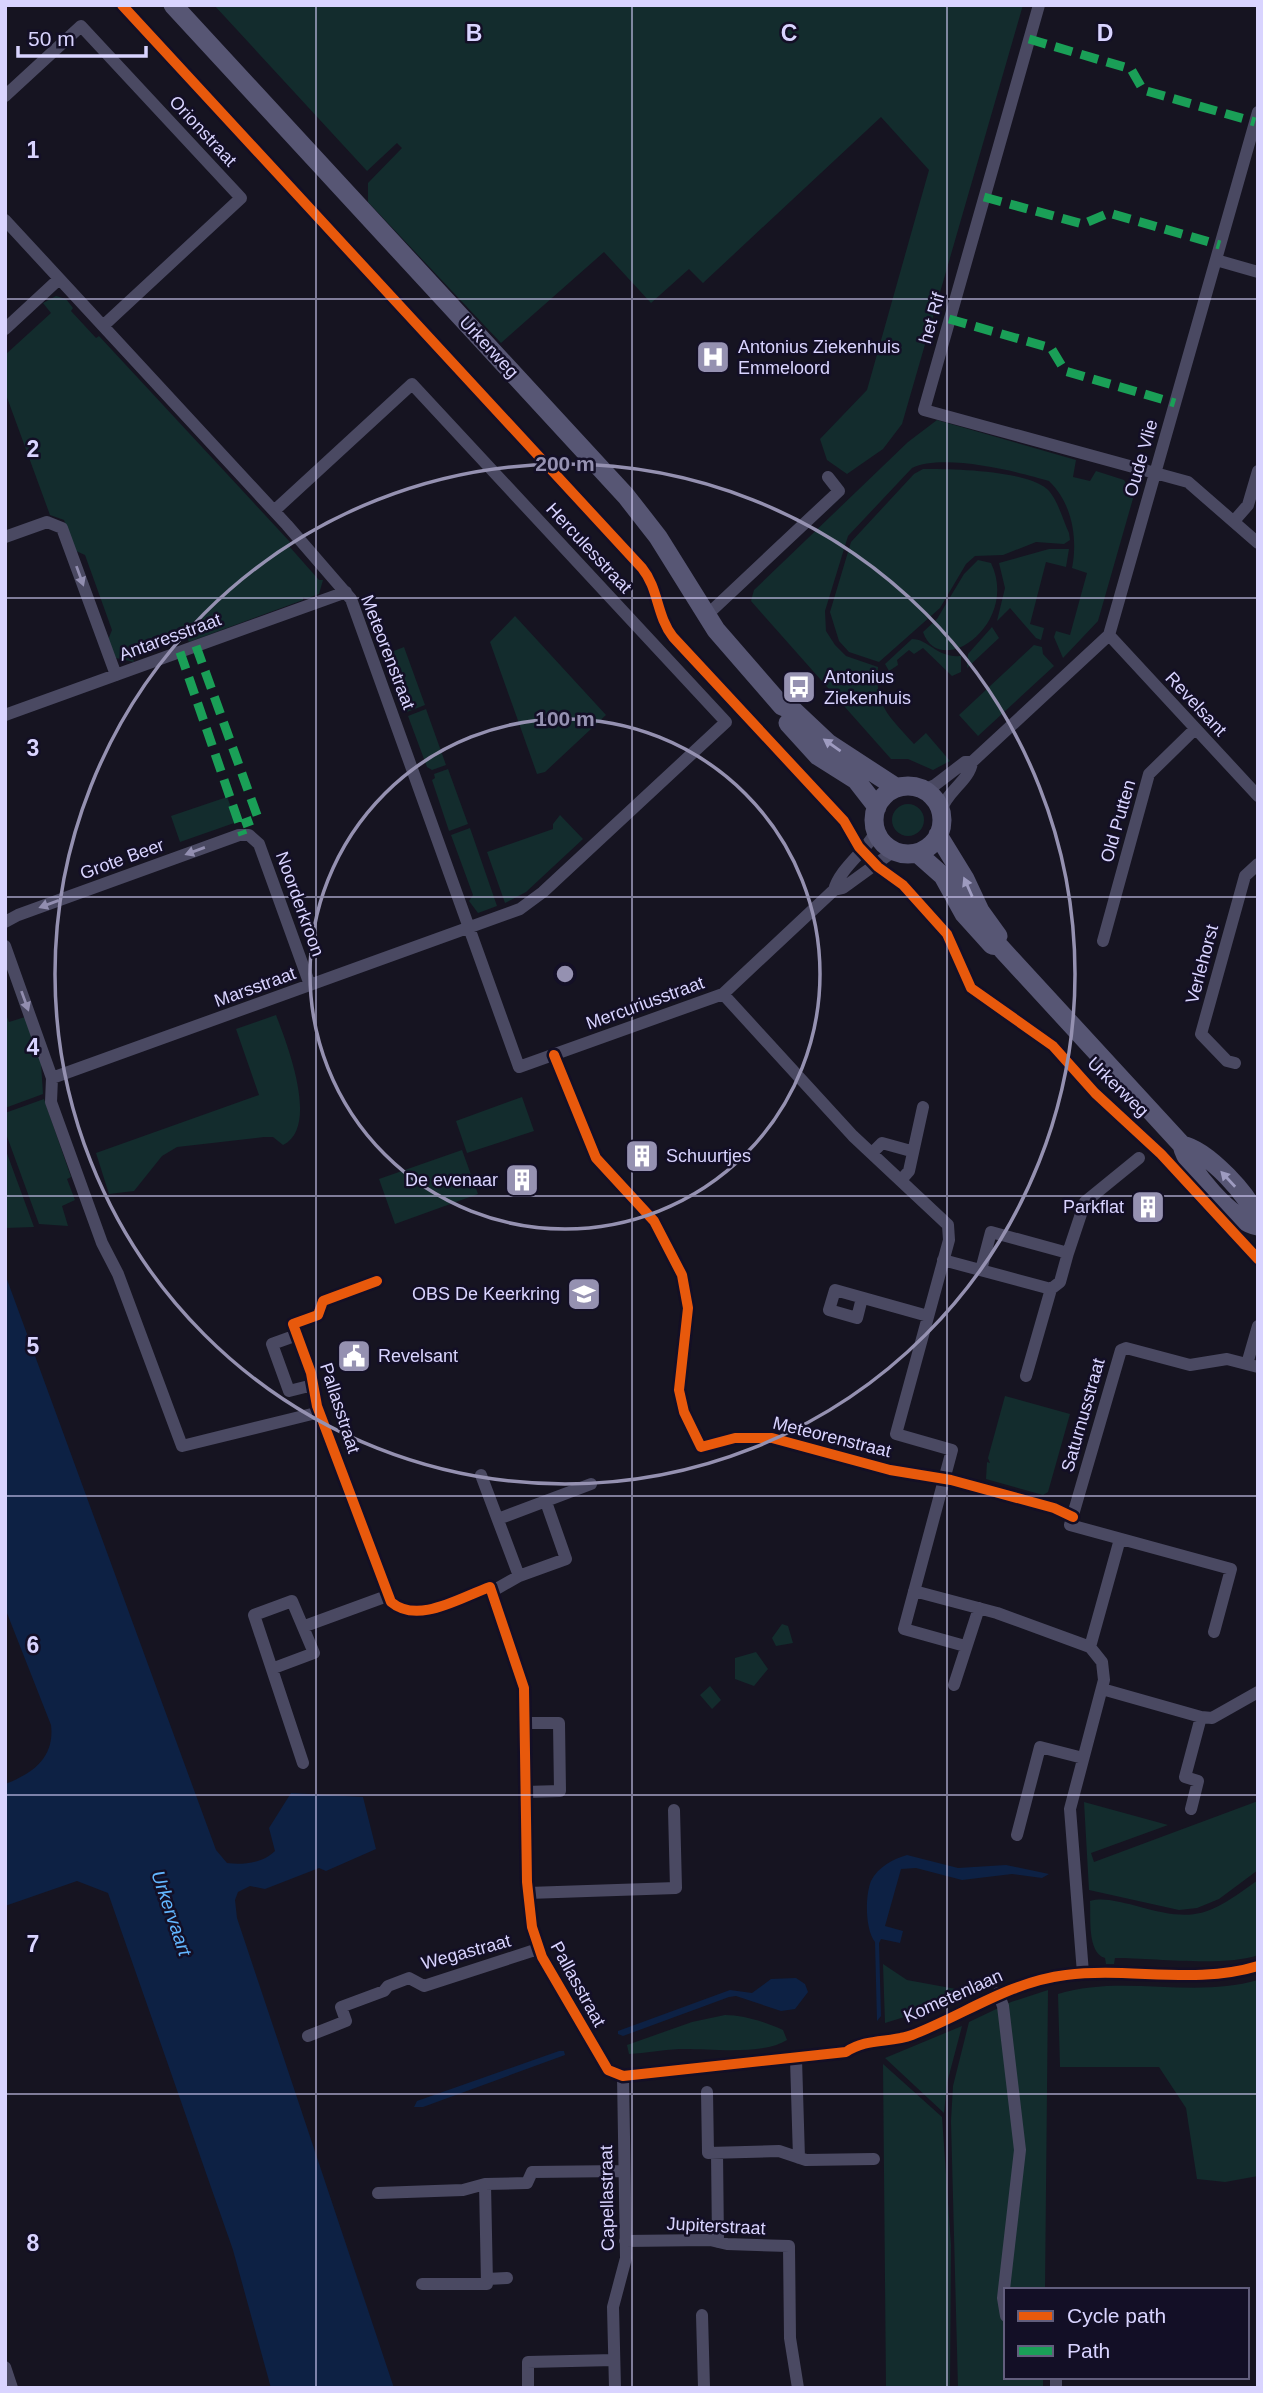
<svg xmlns="http://www.w3.org/2000/svg" width="1263" height="2393" font-family="Arial,sans-serif">
  <style>
    .green { fill: #132c2d }
    .water { fill: #0d2144 }
    .lines { fill: none; stroke-linecap: round; stroke-linejoin: round }
    .street { stroke: #4a4962; stroke-width: 12 }
    .secondary { stroke: #575674; stroke-width: 19 }
    .quiet { stroke: #1a9f57; stroke-width: 9; stroke-dasharray: 18 9; stroke-linecap: butt }
    .cycleway-casing { stroke: #130f26; stroke-width: 15 }
    .cycleway { stroke: #e8590c; stroke-width: 10 }
    .oneway { fill: #928eb0 }
    .oneway2 { fill: #9e9bc0 }
    .grid { fill: none; stroke: #d9d4ff; stroke-width: 2; stroke-opacity: 0.55 }
    .ring { fill: none; stroke: #9591b1; stroke-width: 3.5 }
    .labels { text-anchor: middle; stroke-width: 5; stroke-linejoin: round; paint-order: stroke }
    .street-label { font-size: 18px; fill: #d9d4ff; stroke: #130f26 }
    .poi-label { font-size: 18px; fill: #d9d4ff; stroke: #130f26; text-anchor: start }
    .water-label { font-size: 19px; font-style: italic; fill: #62b6ff; stroke: #130f26 }
    .grid-label { font-size: 23px; text-anchor: middle; font-weight: bold; fill: #d9d4ff; stroke: #130f26; stroke-width: 5; stroke-linejoin: round; paint-order: stroke }
    .centre { fill: #9591b1; stroke: #130f26; stroke-width: 3.5 }
    .ring-label { font-size: 21px; text-anchor: middle; font-weight: bold; fill: #9591b1; stroke: #130f26; stroke-width: 5; stroke-linejoin: round; paint-order: stroke }
  </style>
  <rect width="100%" height="100%" fill="#161421"/>
  <path class="green" d="M214 5H1023L902 424 883 449 847 474 827 460 820 439 867 390 929 170 881 117 703 283 689 269 651 303 604 252 501 343 368 202V183L402 148 397 143 367 171Z
    M56 296 66 299 73 308 71 311 96 338 99 336 290 542 288 545 319 580H323L319 594 306 599 303 597V600L189 642 184 631 130 650 134 662 116 658 108 640 112 630 85 555 76 551 64 520 50 515 5 392V355L51 313 43 303Z
    M937 420 1076 460 1073 477 1090 481 1096 471 1124 480 1134 495 1098 621 1063 658 1054 637 1056 631 1070 635 1087 573 1072 568C1078 538 1072 503 1049 481 1016 471 943 453 912 468L848 536 825 611 826 631 835 645 846 656 878 667C874 706 890 717 914 744L926 733 950 761 933 770 908 759H891L751 601 754 590 908 442Z
    M923 469C953 469 1024 470 1047 489 1057 498 1063 520 1069 533L1070 540 1064 544 1036 542 1003 555 975 556 966 564 940 608 879 662 849 652 839 641 830 612 851 542 914 474Z
    M1049 549H1069L1066 567 1046 562 1030 624 1044 628 1041 640 1036 638 1010 608 997 621 1005 588 999 563Z
    M978 560 991 563C1020 623 940 681 923 632L937 619 964 574Z
    M515 616 606 715 545 772 537 774 490 642Z
    M992 627 999 638 967 668 968 654Z
    M912 639C929 639 936 658 961 656V672L952 676 923 648 914 654 909 650 897 660 898 665 889 671 885 664Z
    M1034 645 1042 647 1043 654 1054 666 978 736 959 715Z
    M404 647 425 705 407 712 390 666 384 663 381 656Z
    M426 709 446 765 432 770 427 767 408 716Z
    M448 769 468 824 449 831 432 780 435 778 434 774Z
    M227 797 237 822 180 842 171 816Z
    M892 820a16 16 0 1 1 32 0a16 16 0 1 1-32 0Z
    M560 815 583 839 526 892 505 903 487 852 553 829V824Z
    M470 828 497 906 478 913 469 901 473 895 451 835Z
    M5 1012 9 1022 25 1017 41 1063 43 1094 5 1108Z
    M276 1015C287 1044 320 1127 283 1145L273 1137H264L177 1147 162 1156 134 1191 109 1194 96 1153 259 1095 236 1029Z
    M522 1097 534 1131 467 1153 456 1121Z
    M44 1099 71 1177 67 1179 75 1200 62 1206 68 1226 39 1224 5 1131V1113Z
    M5 1148 34 1227 5 1228Z
    M462 1150 478 1194 395 1224 379 1179Z
    M1005 1396 1070 1414 1048 1492 1043 1495 986 1479 987 1462 990 1463 988 1458Z
    M782 1624 788 1626 793 1643 776 1646 772 1638Z
    M756 1652 768 1669 754 1686 735 1679V1658Z
    M710 1686 721 1700 712 1709 700 1695Z
    M1258 1801V1870L1219 1899 1197 1908 1179 1910 1089 1890 1084 1802 1168 1825 1091 1853 1094 1862Z
    M1258 1880V1955C1226 1967 1152 1958 1115 1958L1114 1964H1106L1105 1958C1087 1953 1091 1917 1090 1901 1104 1897 1119 1902 1133 1905 1196 1923 1207 1917 1258 1880Z
    M883 1964 907 1980 956 1989 958 1997 956 2001 885 2023Z
    M1258 1980V2176L1225 2182 1197 2179 1186 2108 1159 2067H1060L1058 1994C1122 1974 1193 1999 1258 1980Z
    M1048 1990 1045 2290H1006V2377H1043V2388H958L951 2121 953 2086 969 2022 1011 2002Z
    M725 2015C743 2015 766 2022 783 2030L787 2040C762 2056 707 2048 679 2049 662 2050 646 2053 629 2054L627 2045 692 2022Z
    M962 2026 947 2083 944 2113 885 2058Z
    M883 2064 942 2117 951 2245 950 2388H886Z"/>
  <path class="water" d="M5 1274 216 1850 227 1863C243 1865 263 1863 275 1851L269 1828 291 1793 363 1797 376 1849 326 1871 319 1868 265 1889 250 1886 238 1892 235 1900 237 1918 394 2388H271L233 2250 108 1893 77 1881 5 1906V1784C33 1774 55 1757 51 1725L5 1608Z
    M907 1855 958 1868 1006 1865 1049 1874 1042 1878 1012 1874 962 1880 916 1868 901 1869 885 1926 903 1931 900 1943 881 1939 879 1943 881 2016 877 2021 875 1942C865 1929 865 1896 871 1881 878 1867 893 1859 907 1855Z
    M796 1978 805 1984 808 1992 795 2009 781 2011 736 1996 729 1997 623 2036 618 2034V2031L730 1990 752 1993 771 1979Z
    M559 2051H564L565 2055 423 2107H414L417 2101Z"/>
  <g class="lines">
    <path class="street" d="M1039 5 924 410 1188 482 1258 543
      M5 96 81 26 241 198 103 326
      M5 220 287 525 351 599 519 1067 723 994 834 890 843 888 894 851
      M1216 260 1258 272
      M5 329 59 279
      M1234 521 1248 505 1258 471
      M5 537 47 522 62 528 116 675
      M707 615 839 491 828 477
      M1109 635 1258 796
      M5 715 346 592
      M923 790 935 785 965 762H972
      M941 811C946 792 970 780 972 762L1109 635 1258 112
      M834 890C840 868 865 852 876 832
      M5 922 18 915 239 835H249L259 844 310 985
      M1103 941 1149 774 1195 729
      M5 946 52 1078 51 1102 102 1243 118 1274 182 1446 320 1412
      M723 994 853 1136 948 1225 949 1240 896 1434 952 1450 904 1629 965 1646
      M1235 1063 1227 1061 1201 1034 1245 876 1258 864
      M52 1078 520 909 543 892 726 722 412 384 274 511
      M872 1153 882 1143 911 1151
      M901 1180 909 1171 923 1107
      M1068 1253 1085 1202 1139 1158
      M943 1260 1051 1289
      M981 1270 991 1232 1068 1253 1060 1282 1051 1289 1026 1376
      M377 1281 323 1301 318 1315 293 1324 311 1373 317 1406 391 1602C418 1625 461 1597 490 1587L524 1688 527 1882 532 1927 542 1957 608 2070 623 2076 846 2052C866 2038 890 2043 912 2035 964 2015 1009 1982 1066 1975 1129 1967 1196 1985 1258 1966
      M862 1298 857 1318 829 1310 835 1290 928 1316
      M297 1335 272 1344 289 1391 313 1385
      M1247 1364 1258 1326
      M481 1475 519 1576 566 1559 546 1502
      M498 1519 591 1484
      M914 1591 997 1613 1090 1647 1102 1662 1104 1680 1070 1809 1083 1973
      M491 1592 519 1576
      M305 1626 387 1596
      M1214 1632 1231 1569 1070 1525 1121 1350 1126 1348 1190 1365 1227 1359 1258 1367
      M1090 1647 1120 1539
      M274 1668 314 1653 292 1601 254 1615 303 1763
      M954 1685 979 1608
      M1102 1689 1201 1717
      M524 1723H559L560 1791 525 1792
      M1191 1809 1198 1781 1185 1777 1201 1717 1212 1718 1258 1692
      M1017 1835 1040 1747 1083 1758
      M528 1893 676 1888 674 1810
      M998 1993 1003 2006 1020 2150 1003 2298 1006 2316
      M308 2036 346 2021 341 2007 384 1991 388 1986 409 1978 424 1986 538 1949
      M796 2059 799 2158
      M707 2092 708 2153 779 2151 806 2160 874 2159
      M717 2153 718 2242
      M378 2193 463 2190 485 2184 527 2183 532 2172 624 2171
      M625 2241 710 2240 727 2244 789 2246 790 2338 798 2388
      M487 2279 507 2278
      M422 2284H487L485 2184
      M702 2315 704 2388
      M5 2367 12 2388
      M528 2388V2362L614 2360
      M615 2388 613 2307 626 2258 623 2076
      M1056 2388V2377"/>
    <path class="secondary" d="M173 5 626 496 658 537 716 630 782 706 794 711 828 743 897 788
      M788 723 818 756 856 780 877 807
      M874 820a34 34 0 1 1 68 0a34 34 0 1 1-68 0Z
      M938 835 965 879 980 911 998 936
      M917 853 943 876 964 914 992 945 999 946 1182 1145C1187 1169 1233 1222 1258 1226
      M1182 1145C1207 1150 1252 1197 1258 1222"/>
    <path class="quiet" d="M1029 39 1131 69 1143 90 1255 122
      M984 197 1083 224 1109 213 1220 245
      M949 319 1051 348 1065 371 1175 403
      M196 646 258 818 242 824
      M180 652 243 835"/>
    <g class="cycleway-casing">
      <path id="cycleway" d="M122 5 642 568C659 589 656 615 673 637L844 821 859 847 878 867 903 885 947 934 971 988 1053 1046 1095 1093 1161 1154 1258 1259
        M554 1055 596 1158 654 1221 682 1275 688 1308 679 1390 684 1412 701 1447 735 1438H772L890 1470 951 1480 1054 1508 1073 1517
        M377 1281 323 1301 318 1315 293 1324 311 1373 317 1406 391 1602C418 1625 461 1597 490 1587L524 1688 527 1882 532 1927 542 1957 608 2070 623 2076 846 2052C866 2038 890 2043 912 2035 964 2015 1009 1982 1066 1975 1129 1967 1196 1985 1258 1966"/>
    </g>
    <use href="#cycleway" class="cycleway"/>
  </g>
  <defs><path id="oneway-solid" d="M-6-.8H1V-3.2L6.5 0L1 3.2V.8H-6Z" transform="scale(1.75)"/></defs>
  <g class="oneway">
    <use href="#oneway-solid" transform="translate(80 576) rotate(70)"/>
    <use href="#oneway-solid" transform="translate(195 851) rotate(160)"/>
    <use href="#oneway-solid" transform="translate(49 904) rotate(160)"/>
    <use href="#oneway-solid" transform="translate(25 1001) rotate(70)"/>
  </g>
  <g class="oneway2">
    <use href="#oneway-solid" transform="translate(832 745) rotate(-145)"/>
    <use href="#oneway-solid" transform="translate(968 887) rotate(-114)"/>
    <use href="#oneway-solid" transform="translate(1228 1179) rotate(-133)"/>
  </g>
  <path class="grid" d="M316 5V2388M632 5V2388M947 5V2388M5 299H1258M5 598H1258M5 897H1258M5 1196H1258M5 1496H1258M5 1795H1258M5 2094H1258"/>
  <g class="ring">
    <circle cx="565" cy="974" r="255"/>
    <circle cx="565" cy="974" r="510"/>
  </g>
  <defs>
    <g id="hospital-square" transform="scale(1.75)"><rect x="-9" y="-9" width="18" height="18" rx="4" fill="#9591b1" stroke="#130f26"/><path d="M-5-5h3v3.5h4V-5h3V5h-3V1.5h-4V5h-3Z" fill="#fff"/></g>
    <g id="bus-square" transform="scale(1.75)"><rect x="-9" y="-9" width="18" height="18" rx="4" fill="#9591b1" stroke="#130f26"/><path d="M-5-6H5V4H4V6H2V4H-2V6H-4V4H-5ZM-3.5-4V0h7V-4ZM-3.5 1.2v1.5H-2V1.2ZM2 1.2v1.5H3.5V1.2Z" fill="#fff"/></g>
    <g id="building-square" transform="scale(1.75)"><rect x="-9" y="-9" width="18" height="18" rx="4" fill="#9591b1" stroke="#130f26"/><path d="M-4-6H4V6H1V3H-1V6H-4ZM-2.5-4.3h1.7v1.8h-1.7ZM.8-4.3h1.7v1.8H.8ZM-2.5-1h1.7V.8h-1.7ZM.8-1h1.7V.8H.8Z" fill="#fff"/></g>
    <g id="school-square" transform="scale(1.75)"><rect x="-9" y="-9" width="18" height="18" rx="4" fill="#9591b1" stroke="#130f26"/><path d="M0-5L7-2L0 1L-7-2ZM-4 1L0 2.5L4 1V4Q0 6-4 4Z" fill="#fff"/></g>
    <g id="civic-square" transform="scale(1.75)"><rect x="-9" y="-9" width="18" height="18" rx="4" fill="#9591b1" stroke="#130f26"/><path d="M-.6-6.5H3V-4.5H.6V-3L4-1V1h2V6H-6V1h2V-1L-.6-3ZM-1.2 2.5V6h2.4V2.5Z" fill="#fff"/></g>
  </defs>
  <g fill-rule="evenodd">
    <use href="#hospital-square" x="713" y="357"/>
    <use href="#bus-square" x="799" y="687"/>
    <use href="#building-square" x="642" y="1156"/>
    <use href="#building-square" x="522" y="1180"/>
    <use href="#building-square" x="1148" y="1207"/>
    <use href="#school-square" x="584" y="1294"/>
    <use href="#civic-square" x="354" y="1356"/>
  </g>
  <g class="labels">
    <g class="street-label">
      <text transform="translate(203 131) rotate(47)" y="6">Orionstraat</text>
      <text transform="translate(932 318) rotate(-74)" y="6">het Rif</text>
      <text transform="translate(489 347) rotate(47)" y="6">Urkerweg</text>
      <text transform="translate(1141 458) rotate(-74)" y="6">Oude Vlie</text>
      <text transform="translate(589 548) rotate(47)" y="6">Herculesstraat</text>
      <text transform="translate(170 637) rotate(-20)" y="6">Antaresstraat</text>
      <text transform="translate(388 652) rotate(69)" y="6">Meteorenstraat</text>
      <text transform="translate(1196 704) rotate(47)" y="6">Revelsant</text>
      <text transform="translate(1118 821) rotate(-74)" y="6">Old Putten</text>
      <text transform="translate(122 859) rotate(-20)" y="6">Grote Beer</text>
      <text transform="translate(300 904) rotate(70)" y="6">Noorderkroon</text>
      <text transform="translate(1202 964) rotate(-75)" y="6">Verlehorst</text>
      <text transform="translate(255 987) rotate(-20)" y="6">Marsstraat</text>
      <text transform="translate(645 1003) rotate(-20)" y="6">Mercuriusstraat</text>
      <text transform="translate(1118 1087) rotate(44)" y="6">Urkerweg</text>
      <text transform="translate(340 1408) rotate(72)" y="6">Pallasstraat</text>
      <text transform="translate(1083 1415) rotate(-74)" y="6">Saturnusstraat</text>
      <text transform="translate(832 1437) rotate(14)" y="6">Meteorenstraat</text>
      <text transform="translate(466 1952) rotate(-15)" y="6">Wegastraat</text>
      <text transform="translate(578 1984) rotate(61)" y="6">Pallasstraat</text>
      <text transform="translate(953 1996) rotate(-24)" y="6">Kometenlaan</text>
      <text transform="translate(607 2198) rotate(-91)" y="6">Capellastraat</text>
      <text transform="translate(716 2226) rotate(3)" y="6">Jupiterstraat</text>
    </g>
    <g class="poi-label">
      <text x="738" y="353">Antonius Ziekenhuis<tspan x="738" dy="21">Emmeloord</tspan></text>
      <text x="824" y="683">Antonius<tspan x="824" dy="21">Ziekenhuis</tspan></text>
      <text x="666" y="1162">Schuurtjes</text>
      <text x="498" y="1186" text-anchor="end">De evenaar</text>
      <text x="1124" y="1213" text-anchor="end">Parkflat</text>
      <text x="560" y="1300" text-anchor="end">OBS De Keerkring</text>
      <text x="378" y="1362">Revelsant</text>
    </g>
    <g class="water-label">
      <text transform="translate(172 1913) rotate(71)" y="7">Urkervaart</text>
    </g>
  </g>
  <g class="grid-label">
    <text x="474" y="41">B</text>
    <text x="789" y="41">C</text>
    <text x="1105" y="41">D</text>
    <text x="33" y="158">1</text>
    <text x="33" y="457">2</text>
    <text x="33" y="756">3</text>
    <text x="33" y="1055">4</text>
    <text x="33" y="1354">5</text>
    <text x="33" y="1653">6</text>
    <text x="33" y="1952">7</text>
    <text x="33" y="2251">8</text>
  </g>
  <circle cx="565" cy="974" r="10" class="centre"/>
  <g class="ring-label">
    <text x="565" y="471">200 m</text>
    <text x="565" y="726">100 m</text>
  </g>
  <rect width="1263" height="2393" fill="none" stroke="#d9d4ff" stroke-width="14"/>
  <rect x="1004" y="2288" width="245" height="91" fill="#130f26" stroke="#625e7d" stroke-width="2"/>
  <rect x="1018" y="2311" width="35" height="10" fill="#e8590c" stroke="#625e7d" stroke-width="2"/>
  <text x="1067" y="2323" font-size="21" fill="#d9d4ff">Cycle path</text>
  <rect x="1018" y="2346" width="35" height="10" fill="#1a9f57" stroke="#625e7d" stroke-width="2"/>
  <text x="1067" y="2358" font-size="21" fill="#d9d4ff">Path</text>
  <path d="M18 46v10h128v-10" fill="none" stroke="#d9d4ff" stroke-width="3.5"/>
  <text x="28" y="46" font-size="21" fill="#d9d4ff" stroke="#130f26" stroke-width="5" paint-order="stroke">50 m</text>
</svg>
